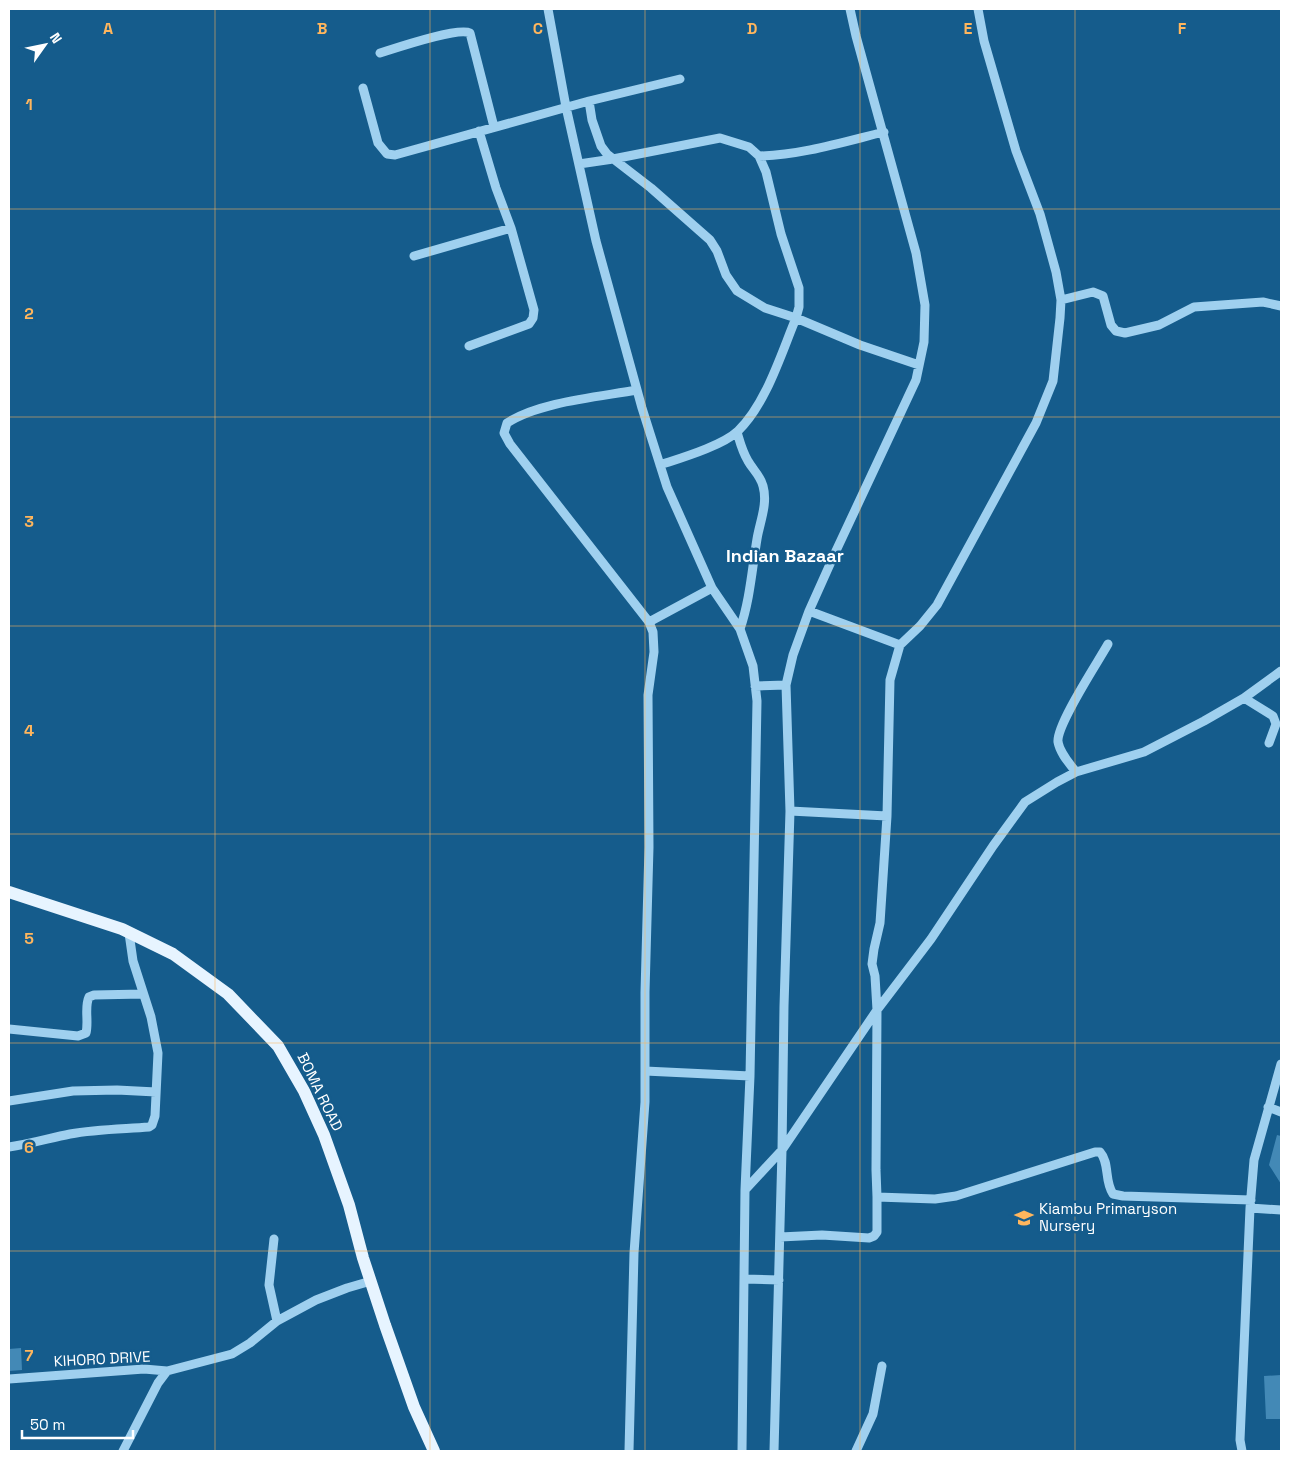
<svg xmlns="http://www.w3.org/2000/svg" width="1290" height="1460" font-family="'Space Grotesk',sans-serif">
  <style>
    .building { fill: #4389b6 }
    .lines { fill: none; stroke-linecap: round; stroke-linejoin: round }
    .minor { stroke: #9fd0ef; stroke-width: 9 }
    .major { stroke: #e7f4ff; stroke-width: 12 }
    .grid { fill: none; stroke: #ffb65d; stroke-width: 1; stroke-opacity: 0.55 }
    .labels { text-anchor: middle; stroke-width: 5; stroke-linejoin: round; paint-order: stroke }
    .street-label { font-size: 15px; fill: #fff; stroke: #155c8c }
    .poi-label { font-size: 15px; fill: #fff; stroke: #155c8c; text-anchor: start }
    .quarter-label { font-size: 18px; font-weight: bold; fill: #fff; stroke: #155c8c }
    .grid-label { font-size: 16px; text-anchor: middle; font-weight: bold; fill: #ffb65d; stroke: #155c8c; stroke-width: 5; stroke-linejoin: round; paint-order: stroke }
  </style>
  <rect width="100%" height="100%" fill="#155c8c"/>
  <path class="building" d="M1277 1135 1281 1136V1184L1269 1165Z
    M21 1348 22 1370 9 1371V1349Z
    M1281 1375V1419H1266L1264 1376Z"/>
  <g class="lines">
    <path class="minor" d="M548 9 566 107 596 241 642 408 667 487 712 588 740 629 753 666 757 701 750 1076 745 1190 742 1451
      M978 9 984 41 1016 151 1040 214 1056 272 1061 300 1060 318 1053 381 1036 423 937 605 920 626 900 645 890 680 887 816 880 923 874 949 872 964 875 976 877 1010 876 1170 877 1197 935 1199 956 1196 1095 1152H1100C1110 1163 1104 1181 1113 1194L1123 1196 1251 1200
      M380 53C396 48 458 27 470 33L494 127
      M363 88 378 143 387 154 395 155 589 101 592 120 601 146 607 154 651 188 710 240 717 251 726 275 737 291 765 308 796 318 860 345 919 365
      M589 101 680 79
      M759 156C801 155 843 142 884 132
      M579 164 613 159 720 138 749 147 759 156 766 172 781 234 799 288V307L796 318C781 354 766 404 738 431 722 446 681 458 660 465
      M414 256 511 228
      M1061 300 1093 292 1103 296 1111 325 1116 331 1125 333 1159 325 1194 307 1263 302 1281 306
      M469 346 529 324 533 318 534 310 511 228 496 188 479 131
      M737 432C740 442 742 451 748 461 753 470 760 475 763 486 768 504 760 521 757 539 752 569 750 600 740 629
      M809 611 900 645
      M649 622 712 588
      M755 686 786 685
      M1244 698 1273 716 1276 724 1269 743
      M1076 772C1069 763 1060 753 1058 742 1056 725 1098 662 1108 644
      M790 811 887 816
      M9 1029 78 1036 86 1033C89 1021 84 1007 89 997L94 995 143 994
      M645 1071 750 1076
      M9 1101 73 1091 117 1090 156 1092
      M1268 1107 1281 1112
      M9 1147C30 1144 50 1138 70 1134 96 1129 123 1129 149 1127L152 1125 155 1116 158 1053 151 1017 133 961 129 933
      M745 1190 782 1150 784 1006 790 811 786 685 793 655 809 611 835 553 916 380 924 342 925 305 916 253 856 36 850 9
      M1250 1208 1281 1210
      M780 1237 822 1235 869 1238 874 1236 877 1232V1197
      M274 1239 269 1285 277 1321
      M744 1279 779 1280
      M9 1379 144 1369 167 1371
      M123 1451 158 1383 167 1371 232 1354 250 1343 277 1321 316 1300 347 1288 371 1281
      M629 1451 634 1253 645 1102V992L649 847 648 695 654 652 653 632 649 622 510 444 504 433 507 423C539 402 598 397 637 390
      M774 1451 782 1150 877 1010 931 939 993 846 1025 802 1057 782 1076 772 1144 752 1204 721 1244 698 1281 671
      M856 1451 873 1414 882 1366
      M1242 1451 1240 1440 1250 1208 1254 1160 1281 1064"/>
    <path class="major" d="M9 892 122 929 173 954 228 994 278 1046 304 1091 324 1135 349 1205 363 1258 385 1325 414 1407 434 1451"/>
  </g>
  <path class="grid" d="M215 9V1451M430 9V1451M645 9V1451M860 9V1451M1075 9V1451M9 209H1281M9 417H1281M9 626H1281M9 834H1281M9 1043H1281M9 1251H1281"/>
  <defs>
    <g id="school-bare" transform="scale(1.5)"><path d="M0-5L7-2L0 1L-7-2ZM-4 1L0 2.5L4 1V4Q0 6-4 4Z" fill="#ffb65d" stroke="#155c8c" stroke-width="2.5" paint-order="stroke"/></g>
  </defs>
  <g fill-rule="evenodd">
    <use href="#school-bare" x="1024" y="1218"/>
  </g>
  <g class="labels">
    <g class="street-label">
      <text transform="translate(320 1092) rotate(64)" y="5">BOMA ROAD</text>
      <text transform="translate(102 1359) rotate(-3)" y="5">KIHORO DRIVE</text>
    </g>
    <g class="poi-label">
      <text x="1039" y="1214">Kiambu Primaryson<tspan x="1039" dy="17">Nursery</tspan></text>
    </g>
    <g class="quarter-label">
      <text x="785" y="562">Indian Bazaar</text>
    </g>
  </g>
  <g class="grid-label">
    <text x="108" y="34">A</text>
    <text x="322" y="34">B</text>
    <text x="538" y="34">C</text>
    <text x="752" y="34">D</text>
    <text x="968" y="34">E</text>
    <text x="1182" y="34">F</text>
    <text x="29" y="110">1</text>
    <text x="29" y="319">2</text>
    <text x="29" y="527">3</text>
    <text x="29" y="736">4</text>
    <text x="29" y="944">5</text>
    <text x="29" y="1153">6</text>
    <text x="29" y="1361">7</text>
  </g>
  <rect width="1290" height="1460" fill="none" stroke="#ffffff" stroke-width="20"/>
  <g transform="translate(45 45) rotate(57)" stroke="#155c8c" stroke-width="4" paint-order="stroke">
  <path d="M0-4L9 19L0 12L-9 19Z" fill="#ffffff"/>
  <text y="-8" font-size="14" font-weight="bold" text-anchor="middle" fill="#ffffff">N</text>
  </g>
  <path d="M22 1430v8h111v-8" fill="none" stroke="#ffffff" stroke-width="2.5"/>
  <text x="30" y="1430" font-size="15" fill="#ffffff" stroke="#155c8c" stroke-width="4" paint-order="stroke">50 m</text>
</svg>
